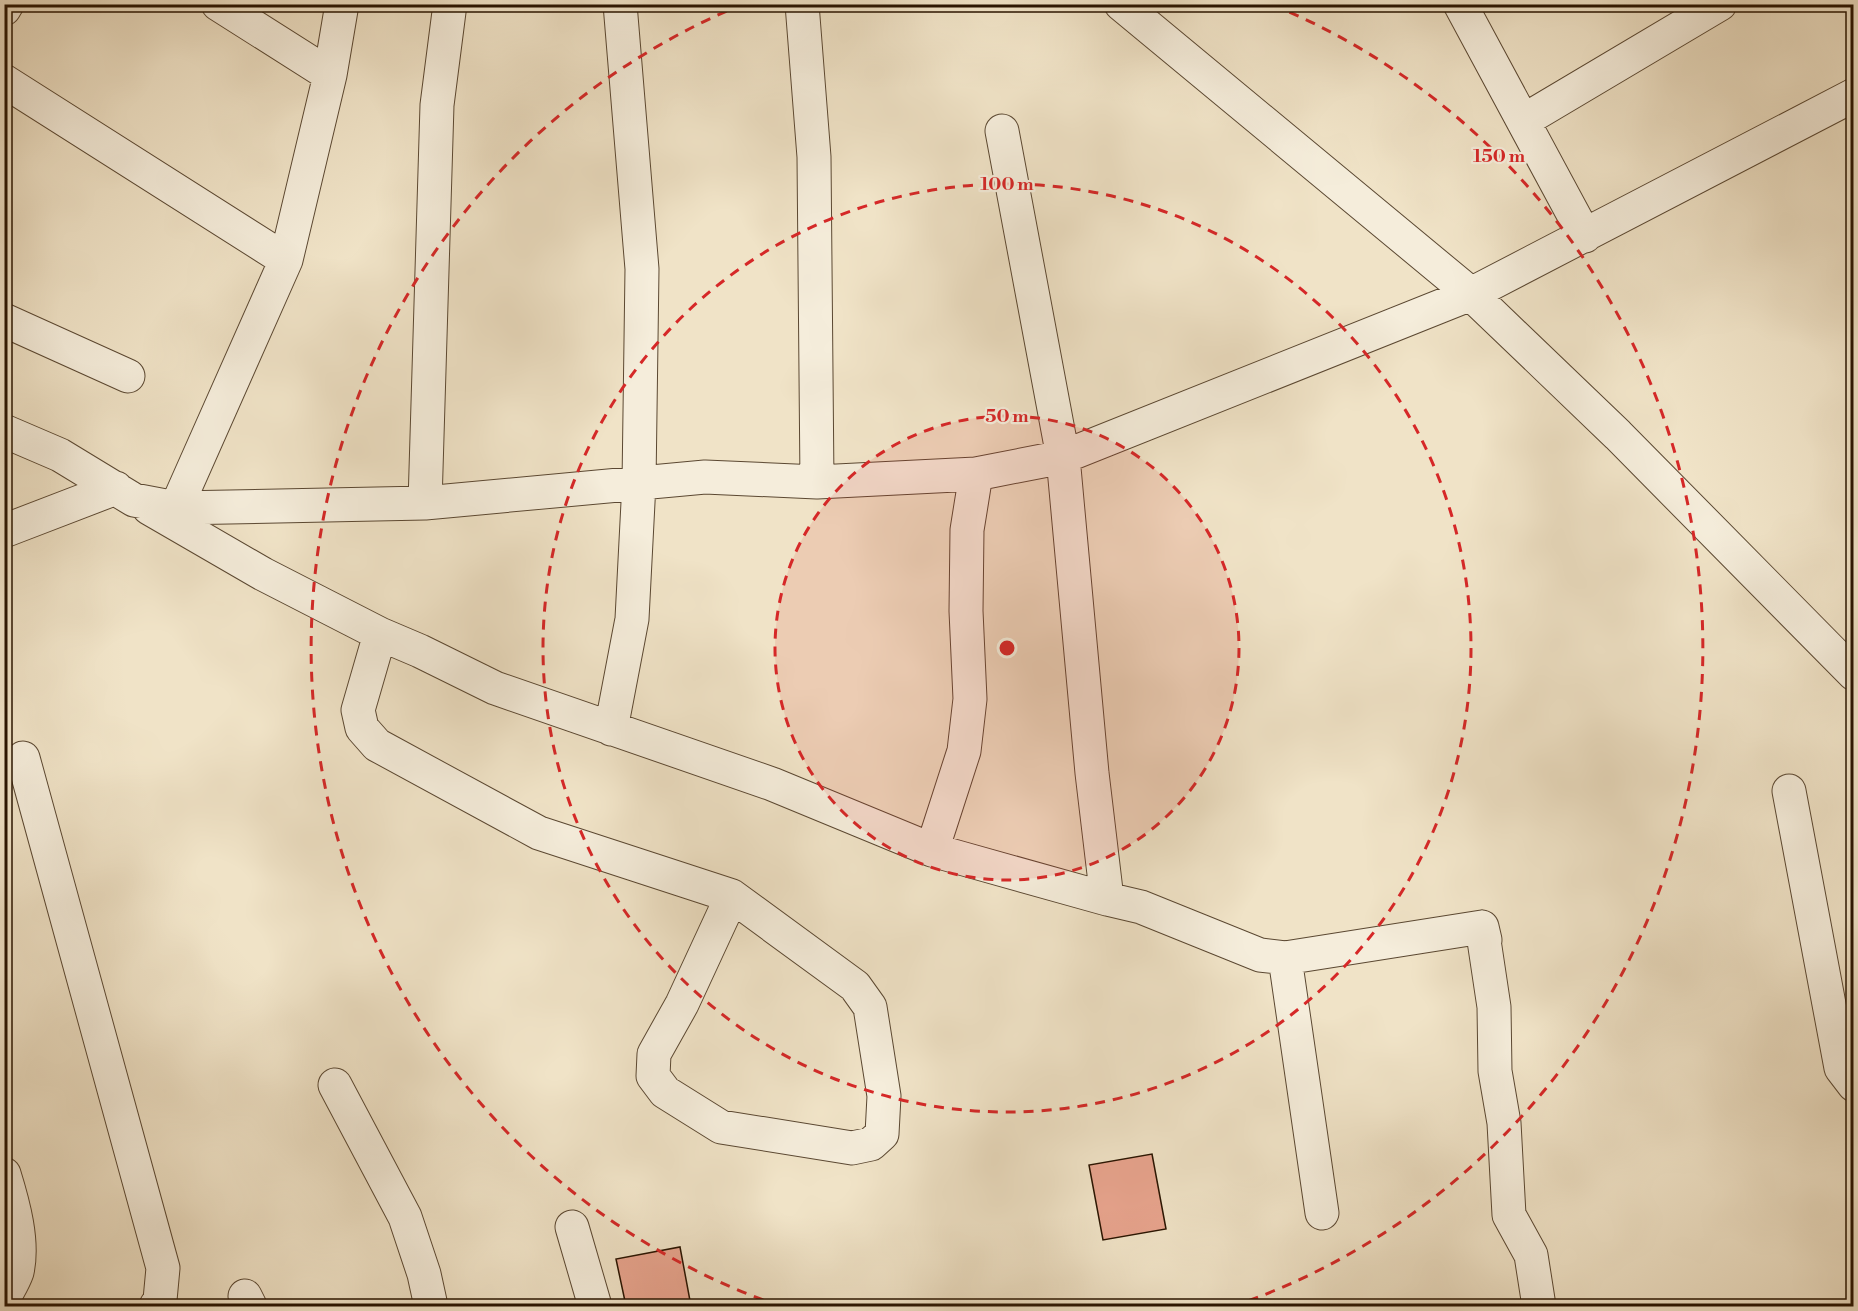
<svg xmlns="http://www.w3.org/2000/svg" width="1858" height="1311" font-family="'Libre Bodoni',serif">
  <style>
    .building { fill: #e8a48e; stroke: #291401; stroke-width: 1.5 }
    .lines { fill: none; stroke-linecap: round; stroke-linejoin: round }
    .minor-casing { stroke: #5b4832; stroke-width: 35 }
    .minor { stroke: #f5eddb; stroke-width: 33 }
    .ring { fill: none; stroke: #d62828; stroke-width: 3; stroke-dasharray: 10 8 }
    .centre { fill: #d62828; stroke: #f5eddb; stroke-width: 3 }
    .ring-label { font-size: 18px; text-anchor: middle; font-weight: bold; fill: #d62828; stroke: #f5eddb; stroke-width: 4.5; stroke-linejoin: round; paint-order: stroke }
  </style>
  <rect width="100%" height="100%" fill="#f0e3c7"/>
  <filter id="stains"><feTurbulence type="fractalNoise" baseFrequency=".00333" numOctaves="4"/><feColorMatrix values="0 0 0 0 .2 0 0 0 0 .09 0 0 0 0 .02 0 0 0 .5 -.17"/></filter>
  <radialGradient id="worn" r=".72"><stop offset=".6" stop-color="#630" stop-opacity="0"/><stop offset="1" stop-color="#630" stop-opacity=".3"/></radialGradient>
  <path class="building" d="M1152 1154 1166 1229 1103 1240 1089 1165Z
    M680 1247 691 1306H626L616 1259Z"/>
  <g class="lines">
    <g class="minor-casing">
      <path id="minor" d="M218 4 330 75
        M802 4 814 157 817 482
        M1121 4 1471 294 1618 435 1854 674
        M1460 4 1585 236
        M4 9 7 4
        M4 81 286 260
        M1523 121 1720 4
        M1002 131 1063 457 1092 773 1107 899
        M4 320 128 376
        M4 431 60 455 134 500 176 508 425 503 705 477 817 482 976 474 1063 457 1471 294 1854 95
        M425 503 437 105 450 4
        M149 508 263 574 380 634 420 651 495 688 772 784 932 850 964 751 970 699 966 611 967 530 976 474
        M176 508 286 260 330 75 342 4
        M4 531 116 488
        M380 634 358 710 362 728 377 745 539 833 732 896 682 1004 654 1054 653 1076 665 1092 721 1127 852 1148 871 1144 882 1134 884 1096 870 1007 855 986 732 896
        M611 729 632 619 639 483 642 269 620 4
        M23 758 163 1268 160 1300 156 1306
        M1789 791 1841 1068 1854 1085
        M932 850 1107 899 1141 907 1260 955 1285 958 1482 927
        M1485 940 1482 927 1494 1007 1495 1071 1504 1123 1509 1215 1531 1255 1539 1306
        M1285 958 1322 1213
        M335 1085 405 1217 424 1274 431 1306
        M4 1174C13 1203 24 1242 17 1272 14 1281 8 1290 4 1298
        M572 1227 595 1306
        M245 1296 250 1306"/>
    </g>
    <use href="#minor" class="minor"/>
  </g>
  <circle cx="1007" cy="648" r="232" fill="#d62828" fill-opacity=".12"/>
  <g class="ring">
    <circle cx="1007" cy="648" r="232"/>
    <circle cx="1007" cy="648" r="464"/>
    <path d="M780 1306A696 696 0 0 1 741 5M1273 5A696 696 0 0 1 1234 1306"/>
  </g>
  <circle cx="1007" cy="648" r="9" class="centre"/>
  <g class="ring-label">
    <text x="1499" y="162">150 m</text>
    <text x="1007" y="190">100 m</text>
    <text x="1007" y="422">50 m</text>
  </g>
  <rect width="1858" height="1311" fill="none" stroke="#f0e3c7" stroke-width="24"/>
  <rect x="6" y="6" width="1846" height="1299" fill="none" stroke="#291401" stroke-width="3"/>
  <rect x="12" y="12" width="1834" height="1287" fill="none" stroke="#291401" stroke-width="1.5"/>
  <rect width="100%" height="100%" filter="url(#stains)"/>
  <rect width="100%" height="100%" fill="url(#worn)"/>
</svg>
